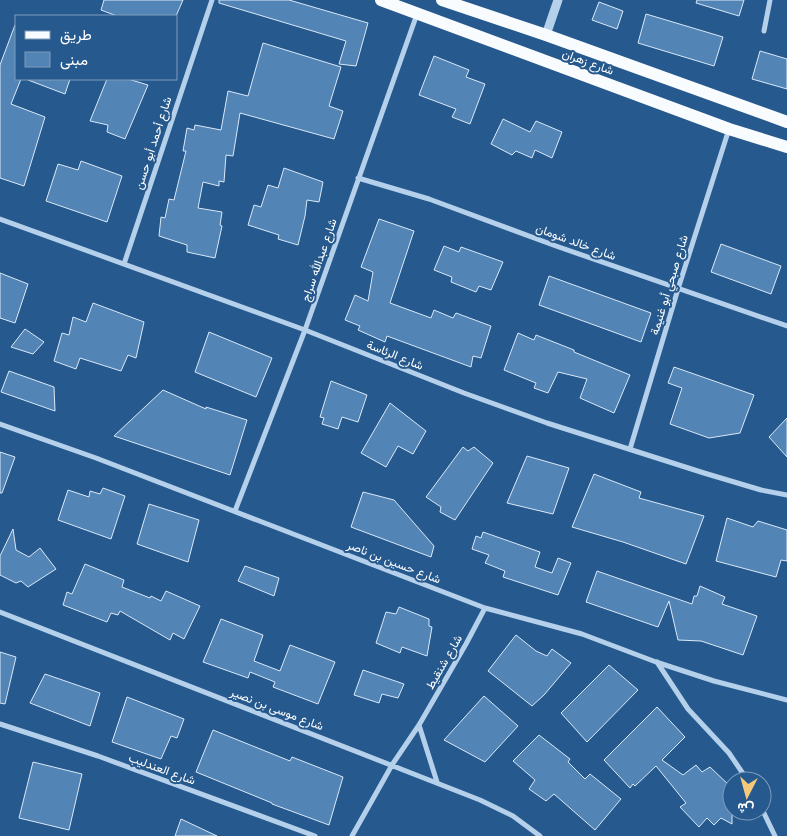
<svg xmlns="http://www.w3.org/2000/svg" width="787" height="836" font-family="Inter,Vazirmatn,sans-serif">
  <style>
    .building { fill: #5284b6; stroke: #dae9f8 }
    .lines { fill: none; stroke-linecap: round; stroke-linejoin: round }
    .minor { stroke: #b5d0eb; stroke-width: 5 }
    .tertiary { stroke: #b5d0eb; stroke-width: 9 }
    .primary { stroke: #f9fcff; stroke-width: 12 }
    .labels { text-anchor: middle; stroke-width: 4; stroke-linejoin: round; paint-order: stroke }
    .street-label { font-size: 12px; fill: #fff; stroke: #26598d }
  </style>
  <rect width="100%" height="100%" fill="#26598d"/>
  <path class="building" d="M104 0H183L176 16H117L101 10Z
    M219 0H289L368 23 356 66 339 64 346 41 219 3Z
    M697 0H744L739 16 696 3Z
    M599 2 623 11 617 29 592 20Z
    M646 14 723 37 714 66 638 43Z
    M15 25H16V79H21L11 104 45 117 24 186 0 178V65Z
    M263 43 341 67 329 106 343 111 334 139 240 113 233 156 226 155 224 182 219 181V186L203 182 198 208 222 212 220 225 222 226 215 258 187 252V245L159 236 161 217 165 218 169 199 174 200 186 151H183L187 128 194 130 195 125 221 130 228 91 248 96Z
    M760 51 787 59V89L752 79Z
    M434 56 469 70 466 77 485 84 470 124 452 117 456 109 419 95Z
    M28 79H70L65 94 28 80Z
    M107 79H128L148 85 125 139 107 132 108 125 90 121Z
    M503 119 530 132 536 121 562 132 552 158 535 150 532 158 516 151 512 155 491 144Z
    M81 161 122 176 107 222 46 201 58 164 78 170Z
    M284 168 323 182 319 202 307 200 305 216 298 245 278 239 279 235 248 225 254 205 261 207 268 185 278 188Z
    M379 219 414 231 390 303 431 318 434 310 453 318 456 313 491 326 481 358 473 356 471 367 387 336 385 342 358 330 360 326 345 320 355 295 368 301 373 272 361 267Z
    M721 244 781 266 771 294 711 272Z
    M444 246 459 252 461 247 503 262 491 290 479 286 476 292 451 282 452 277 434 270Z
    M0 273 28 284 15 323 0 318Z
    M549 276 651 313 641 342 539 305Z
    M93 303 144 322 136 358 128 355 121 371 80 358 76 369 54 361 62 333 69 335 73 317 86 322Z
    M25 329 44 342 33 354 11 347Z
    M209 332 272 358 256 397 195 372Z
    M518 333 534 340 536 335 574 350V352L630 375 614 413 580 398 587 379 558 372 548 393 534 388 536 383 504 370Z
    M674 367 754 395 740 433 709 438 670 424 682 388 668 383Z
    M9 371 54 387 55 411 1 392Z
    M331 381 367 395 358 422 342 417 338 429 322 424 324 418 320 417Z
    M163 390 206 409V407L247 420 230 475 114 436Z
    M390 403 426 431 413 454 398 446 386 467 361 453Z
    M787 418V457L769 437Z
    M463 447 468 451 474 447 493 463 455 520 440 512 441 507 426 497Z
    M0 452 15 457 2 493H0Z
    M527 456 569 468 553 514 507 503Z
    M594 474 641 492 639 498 704 516 686 564 623 542 572 527Z
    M103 488 125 496 111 539 58 520 68 490 89 497 90 491 100 494Z
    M363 492 394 500 434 546 431 557 351 527Z
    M149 504 199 520 188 562 137 544Z
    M727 518 753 527 758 521 787 530V561L781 560 776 577 716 561Z
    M13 529 16 550 29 557 40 548 56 569 28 587 21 581 16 583 0 575V556Z
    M483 532 540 552 535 567 552 573 558 558 571 563 558 595 503 577 505 571 485 563 489 555 472 549 476 536 481 538Z
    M85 564 124 580 122 587 150 598 151 596 161 601 166 591 200 606 184 639 173 633 170 640 120 611 118 615 111 613 107 622 63 605 67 592 72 594Z
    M245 566 279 578 274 596 238 581Z
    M597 571 692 604 694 596H697L700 586 725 597 722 604 757 616 743 655 701 641 678 640 669 601 658 627 586 602Z
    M399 607 429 619V626L432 627 427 656 402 647 400 653 376 643 386 612 396 614Z
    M221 619 263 635 254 661 280 671 290 645 335 662 318 704 273 687 275 682 250 672 248 678 203 662Z
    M516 635 536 651 547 656 552 649 571 663 544 695 532 706 488 671Z
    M0 652 16 657 5 704 0 703Z
    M609 665 638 690 587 742 561 713Z
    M363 670 404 684 398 698 382 694 379 703 354 695Z
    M45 674 100 693 90 726 30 703Z
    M484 696 518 726 485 762 444 740Z
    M127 697 184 719 177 738 171 736 161 759 112 742Z
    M657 707 685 737 662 760 683 775 696 765 702 772 710 767 732 788V824L721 818 714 825 707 818 699 827 680 807 686 803 656 766 635 786 633 784 630 788 604 760Z
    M213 730 290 761 292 757 343 777 329 825 272 804V803L196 772Z
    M539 735 570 759 568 762 585 779 590 774 621 799 595 830 554 794 546 801 529 789 535 780 513 761Z
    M33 762 82 774 69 830 19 818Z
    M181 819 217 836H175Z"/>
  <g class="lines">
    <path class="minor" d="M764 31 770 0
      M358 178 429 199 556 246 787 326
      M0 219 305 330 464 393 547 423 704 473 761 490 787 495
      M124 264 212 0
      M0 424 96 458 485 608 582 634 656 662 714 681 787 700
      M630 449 678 289 729 129
      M235 511 305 330 417 14
      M0 612 480 800 513 816 540 836
      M657 662 688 709 729 753 748 781
      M0 724 98 756 315 836
      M419 725 437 782
      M762 809 775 836
      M352 836 392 765 419 725 466 644 485 608"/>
    <path class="tertiary" d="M546 35 558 0"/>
    <path class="primary" d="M381 0 729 129 787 147
      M442 0 546 35 787 122"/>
  </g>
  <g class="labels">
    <g class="street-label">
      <text transform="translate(588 62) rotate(20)" y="4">شارع زهران</text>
      <text transform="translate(153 143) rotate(-72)" y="4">شارع أحمد أبو حسن</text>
      <text transform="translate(576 242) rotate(20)" y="4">شارع خالد شومان</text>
      <text transform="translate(319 260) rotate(-71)" y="4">شارع عبدالله سراج</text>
      <text transform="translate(669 285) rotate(-73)" y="4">شارع صبحي أبو غنيمة</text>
      <text transform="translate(395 355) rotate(22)" y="4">شارع الرئاسة</text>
      <text transform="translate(394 562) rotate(21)" y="4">شارع حسين بن ناصر</text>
      <text transform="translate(444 662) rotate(-60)" y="4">شارع شنقيط</text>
      <text transform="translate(277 709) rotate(21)" y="4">شارع موسى بن نصير</text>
      <text transform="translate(162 769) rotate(20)" y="4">شارع العندليب</text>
    </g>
  </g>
  <rect x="15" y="15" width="162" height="65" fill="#26598d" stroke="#7d9bbb"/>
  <rect x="25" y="31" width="25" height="8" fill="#f9fcff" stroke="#7d9bbb"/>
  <text x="60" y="40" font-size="15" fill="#ffffff">طريق</text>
  <rect x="25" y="52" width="25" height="15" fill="#5284b6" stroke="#7d9bbb"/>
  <text x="60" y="65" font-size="15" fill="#ffffff">مبنى</text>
  <g transform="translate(747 796) rotate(186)"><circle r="24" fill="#26598d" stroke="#7d9bbb"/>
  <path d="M0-4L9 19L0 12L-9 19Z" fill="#f4ca7a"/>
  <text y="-8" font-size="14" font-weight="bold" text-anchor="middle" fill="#ffffff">ش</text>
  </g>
</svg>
